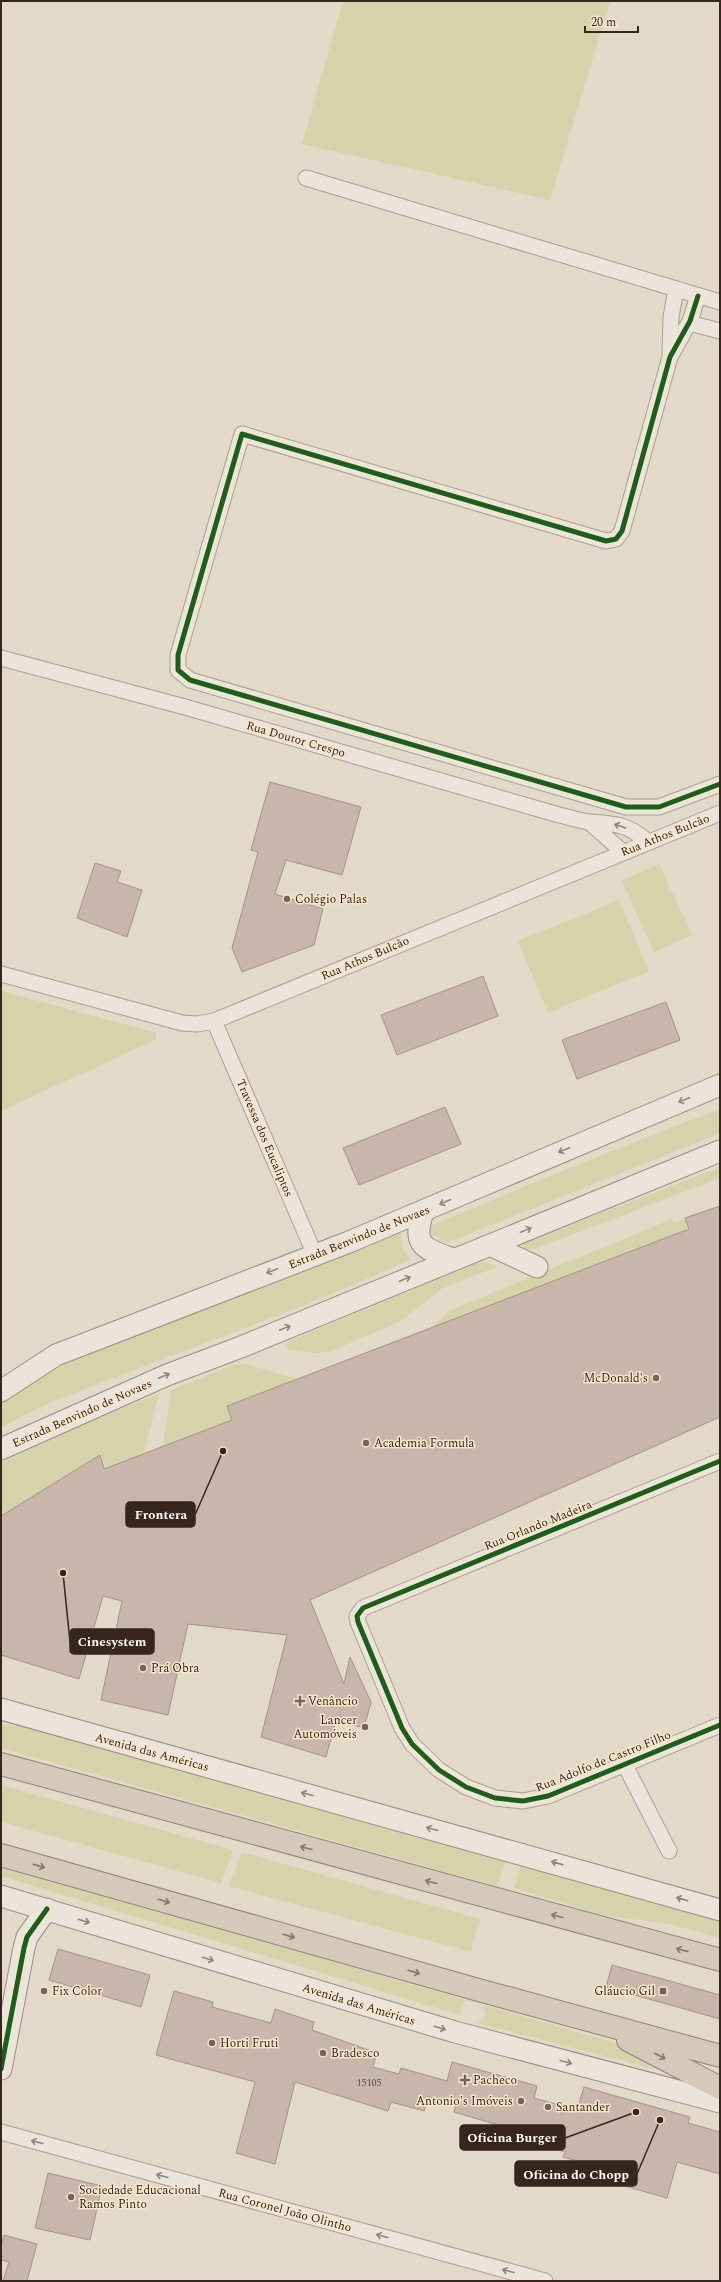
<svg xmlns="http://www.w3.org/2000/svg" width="721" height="2282" font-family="Spectral,serif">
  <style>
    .green { fill: #d6d2a9 }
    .building { fill: #c7b6a9; stroke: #a39488 }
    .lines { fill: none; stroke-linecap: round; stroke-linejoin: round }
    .street-casing { stroke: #a89e92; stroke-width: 17 }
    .secondary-casing { stroke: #978e82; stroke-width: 23 }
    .highway-casing { stroke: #8d8379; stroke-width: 24 }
    .street { stroke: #ebe4da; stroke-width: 15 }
    .secondary { stroke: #ebe4da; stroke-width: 21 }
    .highway { stroke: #d6c9b9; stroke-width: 22 }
    .cycleway-casing { stroke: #f6e7cc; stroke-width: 8 }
    .cycleway { stroke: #1b5e20; stroke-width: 5 }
    .oneway { stroke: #90857a }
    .oneway2 { stroke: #86786a }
    .poi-dot { fill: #736558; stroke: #f6e7cc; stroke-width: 1.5 }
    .labels { text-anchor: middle; stroke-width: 3; stroke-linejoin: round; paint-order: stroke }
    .number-label { font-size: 10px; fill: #5a4a3e }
    .street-label { font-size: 12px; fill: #36261b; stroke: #f6e7cc }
    .poi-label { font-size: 12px; fill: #36261b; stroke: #f6e7cc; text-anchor: start }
    .leader { fill: none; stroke: #36261b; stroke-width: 1.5 }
    .callout-dot { fill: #36261b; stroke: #f6e7cc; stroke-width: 1.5 }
    .callout { fill: #36261b; stroke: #36261b; stroke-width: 1.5 }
    .callout-label { font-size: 13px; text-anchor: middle; font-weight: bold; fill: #fff }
  </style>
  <rect width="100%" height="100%" fill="#e3d9c8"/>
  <path class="green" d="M343 1H610L550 200 302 144Z
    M659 864 692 935 654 952 622 881Z
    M619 900 649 971 548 1013 518 941Z
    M1 991 157 1033 155 1040 1 1111Z
    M720 1109V1133L462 1237 445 1243 436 1236 426 1238 425 1228 606 1153Z
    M720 1167V1178L532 1250H525L523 1247V1244Z
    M685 1218 689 1229 431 1328 451 1310 672 1219 674 1223Z
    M401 1229C401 1241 402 1251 411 1260L300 1307 48 1403 1 1427V1394L43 1369 188 1316Z
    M482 1261 499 1266 441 1289 401 1321 329 1352 314 1353 286 1349 287 1342Z
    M235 1364H245L298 1379 227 1405 232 1420 163 1446 171 1390Z
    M159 1394 144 1453 104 1469 100 1455 1 1516V1463L92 1419Z
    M1 1724 42 1729 262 1794 506 1861 497 1886 1 1748Z
    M1 1785 233 1850 221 1883 1 1822Z
    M242 1852 480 1919 471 1952 228 1886Z
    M1 1865 465 2000 460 2015 1 1876Z
    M521 1865 720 1920V1938L670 1924 602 1915 514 1888Z
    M483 2005 619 2044 682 2076 477 2023 486 2016Z"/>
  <path class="building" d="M270 782 361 807 342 875 286 860 275 894 323 909 314 945 242 972 232 948 258 852 251 850Z
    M95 863 121 871 117 882 142 890 127 937 77 918Z
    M483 976 498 1016 397 1055 381 1015Z
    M666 1002 680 1040 577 1079 562 1040Z
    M445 1107 461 1144 359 1185 343 1148Z
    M720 1206V1417L310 1600 344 1684 350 1657 371 1702 364 1728 336 1720 326 1757 261 1737 287 1635 188 1624 168 1715 101 1700 122 1601 103 1596 79 1679 1 1655V1516L100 1455 104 1469 232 1420 227 1406 689 1229 685 1218Z
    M58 1949 150 1975 141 2007 49 1980Z
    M612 1965 720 1995V2019L606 1987Z
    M174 1991 213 2002 212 2007 271 2023 275 2009 314 2022 312 2030 377 2053 373 2067 399 2074 401 2068 447 2081 452 2062 537 2086 534 2098 577 2110 584 2087 690 2117 688 2123 720 2132V2174L677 2162 667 2198 590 2176 593 2165 563 2157 565 2152 523 2140 525 2133 454 2112 456 2104 428 2097 424 2111 391 2102 388 2111 295 2082 275 2164 236 2153 255 2082 156 2055Z
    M48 2173 102 2186 90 2240 35 2228Z
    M4 2235 37 2244 27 2281H3L9 2262 1 2260V2246Z"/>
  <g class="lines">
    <g class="street-casing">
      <path id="street" d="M306 178 720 302
        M698 296 690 321 670 357 622 531 616 539 606 541 242 434 178 655V670L190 680 626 807H659L720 784
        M689 323 720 331
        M670 354 671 317 676 289
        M1 658 185 707 559 815C569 817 579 821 589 822 614 824 626 823 647 841
        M589 822 623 852
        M1 974 182 1023 197 1024 214 1021 720 813
        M214 1021 315 1255
        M720 1461 363 1608 357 1616 358 1622 402 1728 412 1744 439 1770 466 1787 495 1798 523 1801 548 1796 720 1725
        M625 1765 669 1851
        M1 2132 545 2281"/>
    </g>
    <g class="secondary-casing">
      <path id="secondary" d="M423 1212C412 1246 423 1248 453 1259
        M490 1245 537 1267
        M1 1391 56 1355 349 1242 720 1085
        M1 1449 167 1375 241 1347 720 1151
        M1 1709 720 1910
        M1 1896 455 2032 720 2102
        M1 2069 24 1948 27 1937 47 1909"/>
    </g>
    <g class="highway-casing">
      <path id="highway" d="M1 1764 720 1960
        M1 1855 475 1989 720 2056
        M628 2040 720 2088"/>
    </g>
    <use href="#street" class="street"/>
    <use href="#secondary" class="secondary"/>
    <use href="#highway" class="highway"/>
    <g class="cycleway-casing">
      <path id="cycleway" d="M698 296 690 321 670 357 622 531 616 539 606 541 242 434 178 655V670L190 680 626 807H659L720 784
        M720 1461 363 1608 357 1616 358 1622 402 1728 412 1744 439 1770 466 1787 495 1798 523 1801 548 1796 720 1725
        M1 2069 24 1948 27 1937 47 1909"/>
    </g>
    <use href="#cycleway" class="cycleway"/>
  </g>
  <defs><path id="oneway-shaft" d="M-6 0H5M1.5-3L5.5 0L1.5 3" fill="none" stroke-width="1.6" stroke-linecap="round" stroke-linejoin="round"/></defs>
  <g class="oneway">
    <use href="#oneway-shaft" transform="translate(620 826) rotate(-161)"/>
    <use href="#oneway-shaft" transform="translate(684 1100) rotate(158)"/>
    <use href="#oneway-shaft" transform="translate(564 1150) rotate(157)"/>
    <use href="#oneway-shaft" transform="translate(445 1202) rotate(156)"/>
    <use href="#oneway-shaft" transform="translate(526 1230) rotate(-22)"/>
    <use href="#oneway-shaft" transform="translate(272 1271) rotate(159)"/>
    <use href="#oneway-shaft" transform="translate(405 1279) rotate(-22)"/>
    <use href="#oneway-shaft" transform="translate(285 1328) rotate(-22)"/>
    <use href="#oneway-shaft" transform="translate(164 1376) rotate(-23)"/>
    <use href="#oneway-shaft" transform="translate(307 1794) rotate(-165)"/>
    <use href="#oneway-shaft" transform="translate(432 1829) rotate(-165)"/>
    <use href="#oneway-shaft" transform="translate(557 1863) rotate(-164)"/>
    <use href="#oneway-shaft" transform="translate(682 1899) rotate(-164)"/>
    <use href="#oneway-shaft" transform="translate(84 1921) rotate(17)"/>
    <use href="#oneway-shaft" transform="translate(208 1959) rotate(17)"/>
    <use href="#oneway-shaft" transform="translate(440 2028) rotate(17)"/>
    <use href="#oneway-shaft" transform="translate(566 2062) rotate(15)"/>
    <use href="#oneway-shaft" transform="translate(37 2142) rotate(-165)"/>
    <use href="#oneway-shaft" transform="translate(162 2176) rotate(-165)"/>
    <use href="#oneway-shaft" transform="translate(382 2236) rotate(-165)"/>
    <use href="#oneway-shaft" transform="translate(508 2271) rotate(-165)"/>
  </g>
  <g class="oneway2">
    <use href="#oneway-shaft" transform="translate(306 1848) rotate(-165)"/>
    <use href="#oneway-shaft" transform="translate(39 1866) rotate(16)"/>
    <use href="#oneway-shaft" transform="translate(431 1882) rotate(-165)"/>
    <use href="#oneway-shaft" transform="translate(164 1901) rotate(16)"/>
    <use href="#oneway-shaft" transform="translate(557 1916) rotate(-165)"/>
    <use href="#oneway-shaft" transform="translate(289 1936) rotate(16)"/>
    <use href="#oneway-shaft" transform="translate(682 1950) rotate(-165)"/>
    <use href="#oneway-shaft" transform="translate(414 1972) rotate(16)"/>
    <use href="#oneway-shaft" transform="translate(660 2056) rotate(27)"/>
  </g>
  <g class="poi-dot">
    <circle cx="287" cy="899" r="4"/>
    <circle cx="656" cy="1378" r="4"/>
    <circle cx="366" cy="1443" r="4"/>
    <circle cx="143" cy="1668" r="4"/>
    <path d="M298 1695h4v4h4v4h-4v4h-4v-4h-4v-4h4z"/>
    <circle cx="365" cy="1727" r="4"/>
    <circle cx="44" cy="1991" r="4"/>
    <rect x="659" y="1987" width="8" height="8" rx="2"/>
    <circle cx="212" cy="2043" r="4"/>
    <circle cx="323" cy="2053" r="4"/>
    <path d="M463 2074h4v4h4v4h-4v4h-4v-4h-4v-4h4z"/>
    <circle cx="521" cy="2101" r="4"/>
    <circle cx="548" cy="2107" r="4"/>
    <circle cx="71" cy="2197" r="4"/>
  </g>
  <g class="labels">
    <g class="number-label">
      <text x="369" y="2086">15105</text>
    </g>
    <g class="street-label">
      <text transform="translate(296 739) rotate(16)" y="4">Rua Doutor Crespo</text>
      <text transform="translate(665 835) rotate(-22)" y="4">Rua Athos Bulcão</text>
      <text transform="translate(365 958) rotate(-23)" y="4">Rua Athos Bulcão</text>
      <text transform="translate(265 1138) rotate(67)" y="4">Travessa dos Eucaliptos</text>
      <text transform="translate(359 1237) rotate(-22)" y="4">Estrada Benvindo de Novaes</text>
      <text transform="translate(82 1413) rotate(-24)" y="4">Estrada Benvindo de Novaes</text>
      <text transform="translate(538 1525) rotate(-22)" y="4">Rua Orlando Madeira</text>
      <text transform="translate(152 1752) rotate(15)" y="4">Avenida das Américas</text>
      <text transform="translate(603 1761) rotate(-22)" y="4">Rua Adolfo de Castro Filho</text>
      <text transform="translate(359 2004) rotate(17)" y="4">Avenida das Américas</text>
      <text transform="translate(285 2210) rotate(15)" y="4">Rua Coronel João Olintho</text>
    </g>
    <g class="poi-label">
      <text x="295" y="903">Colégio Palas</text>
      <text x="648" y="1382" text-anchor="end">McDonald's</text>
      <text x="374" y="1447">Academia Formula</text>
      <text x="151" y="1672">Prá Obra</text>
      <text x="308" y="1705">Venâncio</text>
      <text x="357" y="1724" text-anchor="end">Lancer<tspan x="357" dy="14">Automóveis</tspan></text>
      <text x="52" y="1995">Fix Color</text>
      <text x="655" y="1995" text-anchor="end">Gláucio Gil</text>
      <text x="220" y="2047">Horti Fruti</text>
      <text x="331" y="2057">Bradesco</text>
      <text x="473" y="2084">Pacheco</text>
      <text x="513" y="2105" text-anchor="end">Antonio's Imóveis</text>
      <text x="556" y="2111">Santander</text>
      <text x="79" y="2194">Sociedade Educacional<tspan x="79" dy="14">Ramos Pinto</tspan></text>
    </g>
  </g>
  <path class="leader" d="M223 1451L195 1515M63 1573L70 1642M636 2112L565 2138M660 2120L637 2174"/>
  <g class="callout-dot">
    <circle cx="223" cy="1451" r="4"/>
    <circle cx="63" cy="1573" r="4"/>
    <circle cx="636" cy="2112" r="4"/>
    <circle cx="660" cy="2120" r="4"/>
  </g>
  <g class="callout">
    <rect x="126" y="1502" width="69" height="25" rx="4"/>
    <rect x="70" y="1629" width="84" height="25" rx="4"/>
    <rect x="460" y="2125" width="105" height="25" rx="4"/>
    <rect x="515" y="2161" width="122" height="25" rx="4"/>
  </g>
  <g class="callout-label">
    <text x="161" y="1519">Frontera</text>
    <text x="112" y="1646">Cinesystem</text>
    <text x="512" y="2142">Oficina Burger</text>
    <text x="576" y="2179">Oficina do Chopp</text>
  </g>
  <rect width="721" height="2282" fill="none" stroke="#36261b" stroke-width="4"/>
  <path d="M585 26v6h53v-6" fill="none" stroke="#36261b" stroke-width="2"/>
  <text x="591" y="26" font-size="12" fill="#36261b" stroke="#f6e7cc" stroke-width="3" paint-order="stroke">20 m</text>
</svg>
